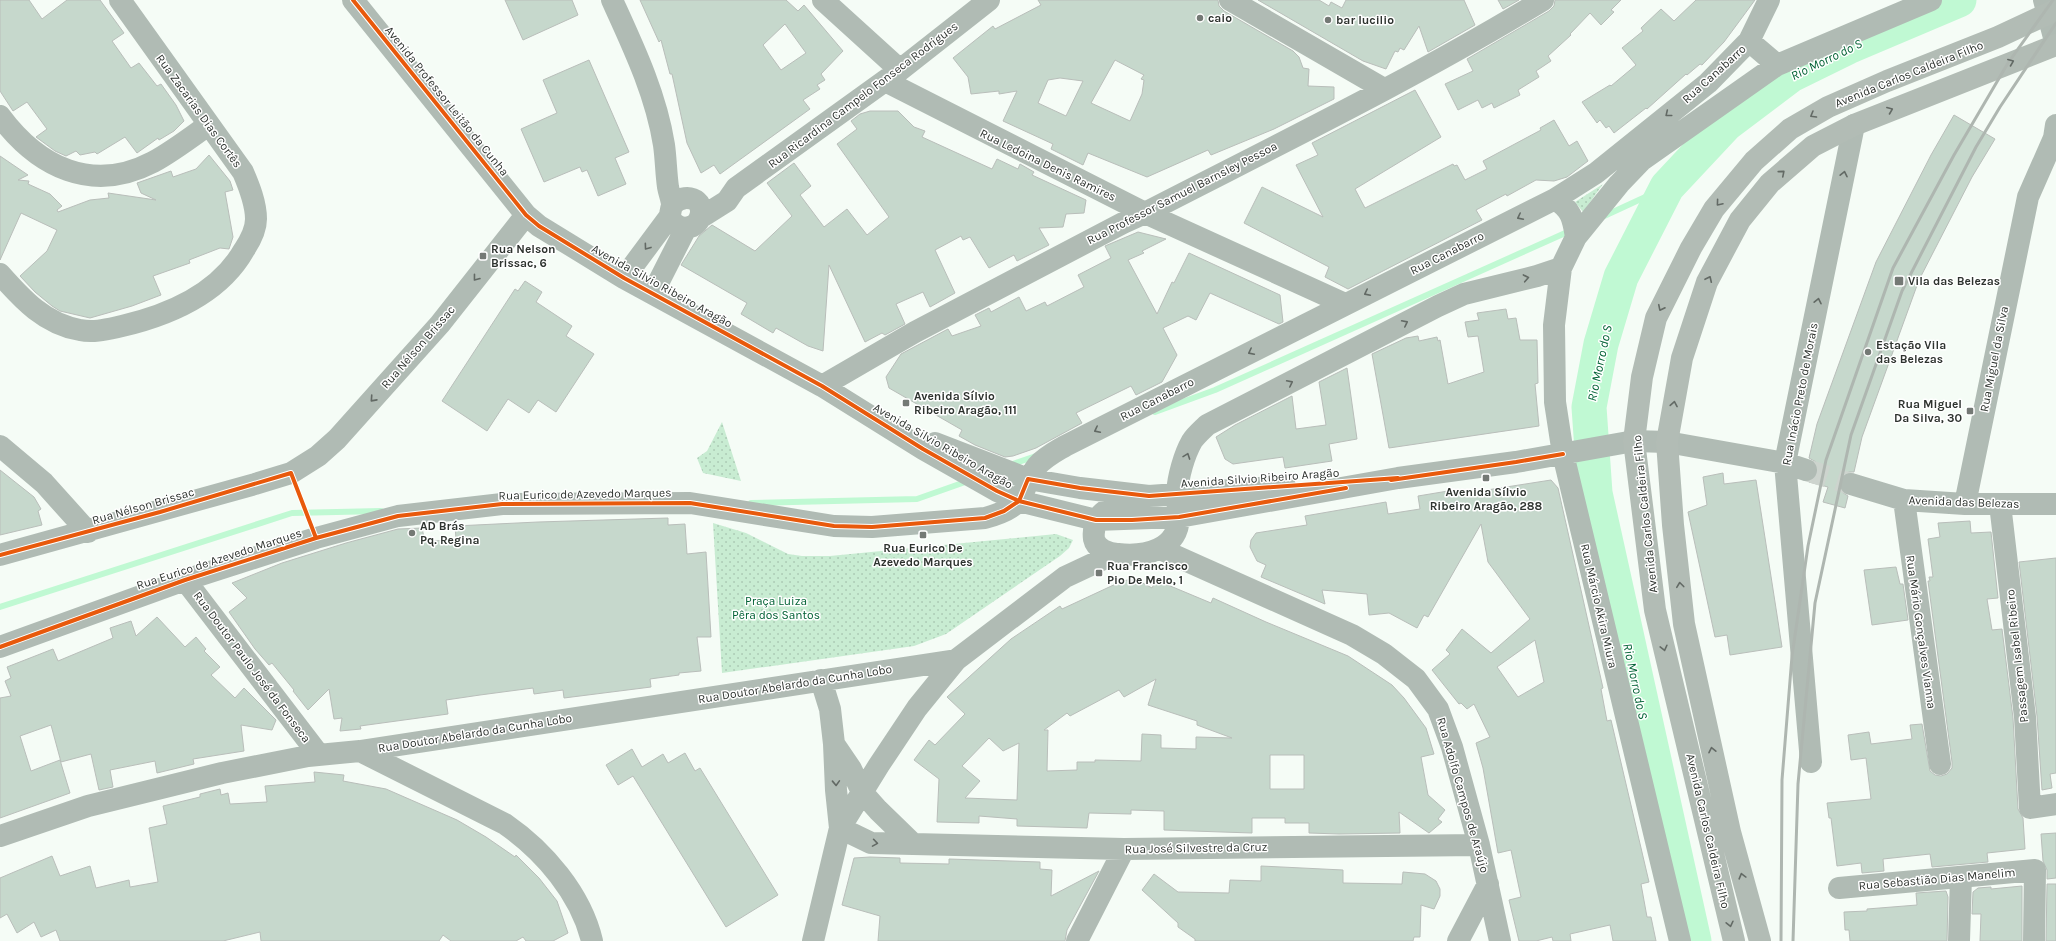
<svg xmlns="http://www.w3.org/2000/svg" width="2056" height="941" font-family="Karla,sans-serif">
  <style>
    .park { fill: url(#park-dots) }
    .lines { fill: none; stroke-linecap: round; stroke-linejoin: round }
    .stream { stroke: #c0f9d3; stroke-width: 6 }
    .river { stroke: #c0f9d3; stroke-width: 35 }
    .building { fill: #c6d8cc; stroke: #b9beba; fill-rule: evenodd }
    .minor-tunnel { stroke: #cdd4ce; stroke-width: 22; stroke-dasharray: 22 11; stroke-linecap: butt }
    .minor { stroke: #b0bbb4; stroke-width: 22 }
    .major { stroke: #b2bcb5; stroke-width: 22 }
    .rail { stroke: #aeb6b0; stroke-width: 3 }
    .cycleway-casing { stroke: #fff; stroke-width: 6 }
    .cycleway { stroke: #e8590c; stroke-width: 4 }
    .oneway { stroke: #636a65 }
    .oneway2 { stroke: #626964 }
    .poi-dot { fill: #747975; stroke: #fff; stroke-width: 1.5 }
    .labels { text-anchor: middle; stroke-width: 3; stroke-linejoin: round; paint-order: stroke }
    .poi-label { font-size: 12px; font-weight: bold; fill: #2e332f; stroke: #fff; text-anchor: start }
    .street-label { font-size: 12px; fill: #2e332f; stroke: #fff }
    .park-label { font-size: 12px; fill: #006134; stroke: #fff }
    .water-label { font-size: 13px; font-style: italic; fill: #016234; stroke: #fff }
  </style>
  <defs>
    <pattern id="park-dots" width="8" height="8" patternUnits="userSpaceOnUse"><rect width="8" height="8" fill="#c8ecd2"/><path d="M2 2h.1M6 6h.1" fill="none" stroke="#accbb5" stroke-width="1.8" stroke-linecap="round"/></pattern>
  </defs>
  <rect width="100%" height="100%" fill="#f5fcf6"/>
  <path class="park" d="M1603 184 1583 212 1575 202Z
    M722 422 741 481 703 473 697 458 707 451Z
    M713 523 746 533 788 554 802 556H830L1056 534 1073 540 1069 548 1060 556 946 634 914 646 722 673Z"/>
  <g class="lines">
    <path class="stream" d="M1602 217 1667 187
      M1155 412 1215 390 1572 230
      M1010 465 1036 456
      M751 503 917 499 968 481
      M0 607 292 513 381 511"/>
    <path class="river" d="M1694 941 1595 493 1589 407 1601 344 1621 277 1667 187 1726 124 1791 75 1848 47 1959 0"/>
  </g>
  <path class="building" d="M0 0H29L42 19 67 0H100L124 33 112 41 131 68 139 63 157 86 161 84 176 105 184 121 174 131 159 140 158 138 137 153 125 137 97 154 95 152 80 155 76 151 66 156 55 151 36 137 47 129 27 102 13 111 0 91Z
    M505 0H572L578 15 523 40Z
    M640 0H786L798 11 804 5 843 51 821 74 825 80 817 85 820 89 803 100 810 109 720 174 714 165 701 173 687 143 672 74H670L661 40 659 42ZM785 24 806 53 781 70 763 45Z
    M1038 0H1218L1219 6 1224 11 1293 51 1299 57 1303 68 1309 69 1308 86 1334 87V99L1274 129 1211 155 1208 150 1147 177 1088 153 1083 165 1051 149 1053 144 1003 121 1017 91 999 94V91L971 94 968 77 953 58 993 26 995 29 1041 5ZM1115 60 1144 75 1141 79 1144 80 1142 94 1130 121 1091 103ZM1060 78 1083 81 1066 116 1038 103 1048 80Z
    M1258 0H1319L1329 6 1331 2 1342 8 1346 0H1464L1475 25 1428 52 1419 26 1404 50 1400 48 1398 52 1395 51 1386 69 1363 61Z
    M1498 0H1519L1503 9Z
    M1555 0H1621L1611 10 1614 12 1601 25 1590 13 1570 34 1571 35 1548 56 1551 61 1536 71 1539 77 1518 90 1520 95 1494 108 1492 103 1482 108 1478 100 1458 110 1445 84 1473 71 1467 59 1549 11 1554 6Z
    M1696 0H1755L1724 42 1702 65 1700 64 1687 75 1686 74 1647 109 1646 108 1614 133 1609 126 1606 128 1600 120 1597 123 1582 102 1610 85 1611 86 1636 65 1622 48 1643 31 1641 28 1661 9 1674 21Z
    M589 60 629 152 615 158 626 184 598 196 587 170 582 172 580 167 544 182 521 129 557 113 543 80Z
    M1415 90 1441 137 1355 189 1365 208 1453 164 1454 166 1457 165 1465 180 1487 169 1483 161 1541 130 1540 128 1554 120 1569 146 1577 141 1588 161 1567 177 1554 181 1536 180 1507 196 1506 194 1476 210 1482 220 1348 289 1325 277 1329 267 1244 223 1262 187 1323 217 1296 165 1318 155 1312 143Z
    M870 111H898L914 127 925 131 922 137 992 169 997 159 1018 169 1020 164 1034 172 1032 175 1086 200 1084 213 1066 214 1063 227 1039 228 1049 245 1017 261 1014 255 989 268 970 237 963 240 961 236 935 250 955 293 930 307 923 292 896 304 905 324 885 335 882 333 865 342 829 265 823 351 808 346 776 328 773 333 741 314 747 303 681 265 699 236 712 225 755 251 792 216 767 183 794 163 811 186 800 195 824 227 847 209 867 235 889 217 837 144 857 129 851 121 860 114Z
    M1954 115 1995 139 1972 177 1919 280 1862 437 1854 472H1849L1843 475 1839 480V486L1842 492 1848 496 1845 508 1823 502 1828 487 1809 482 1815 479 1818 474V467L1816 462 1809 458 1817 424 1876 262 1931 155Z
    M209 155 230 181 233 190 225 192 233 237 229 249 220 248 189 260 190 263 153 276 161 295 132 306 90 318 60 311 52 306 35 292 20 276 47 251 57 230 21 213 0 260V156L28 175 18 180 29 181 28 184 50 194 62 206 57 210 58 212 90 200 109 198 108 193 156 200 141 193 137 183 171 171 173 177 196 169Z
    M1138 232 1166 239 1142 251 1144 253 1128 260 1157 314 1172 282 1174 283 1189 253 1280 295 1283 322 1279 324 1210 293 1196 320 1188 316 1163 328 1177 355 1162 382 1136 395 1131 386 1076 413 1082 423 1036 448 1013 456 1005 457 975 445 959 436 962 430 889 388 886 377 901 354 948 329 952 336 981 326 975 315 989 308 991 312 1019 297 1026 311 1045 302 1047 306 1084 287 1078 275 1111 258 1105 246Z
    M525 281 542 292 536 302 572 326 566 336 594 354 556 412 538 400 529 413 508 399 487 431 442 401 515 289 518 291Z
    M1506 309 1508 319 1516 318 1520 340H1537L1538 383 1535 384 1539 426 1389 448 1372 354 1406 338 1418 336 1419 341 1437 337 1438 341 1440 340 1448 384 1484 372 1478 336 1468 337 1465 322 1479 320 1477 313Z
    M1347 368 1357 439 1329 444 1332 461 1285 468 1283 457 1233 464 1225 459 1216 437 1235 425 1292 396 1296 429 1326 425 1319 382Z
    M0 470 34 497 41 509 38 511 42 525 0 535Z
    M1723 473 1724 484 1756 480 1782 647 1730 655 1727 635 1715 637 1688 512 1707 505 1703 477Z
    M1551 480 1558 488 1603 688 1601 689 1607 721 1611 720 1649 882 1641 884 1647 917H1651L1656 941H1613L1610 925 1570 934 1571 941H1553L1552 937 1536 941H1519L1509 900 1521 897 1511 850 1498 853 1483 768 1476 743 1490 737 1474 704 1467 709 1461 703 1459 704 1432 670 1450 654 1446 650 1462 629 1491 653 1530 619 1488 562 1481 524 1428 617 1424 615 1417 628 1389 613 1369 615 1367 594 1322 590 1325 604 1261 577 1266 565 1257 561 1250 547 1251 540 1256 533 1307 525 1305 516 1386 502 1388 514 1420 509 1418 496 1454 490 1455 495ZM1535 640 1544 682 1518 697 1497 667Z
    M668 518V525L685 524 687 554 706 552 711 637H697L701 671 679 673V675L650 679 651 687 564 698 563 690 534 694 533 688 480 695 446 700 448 714 360 726 361 729 340 731 342 718 334 719 329 689 308 710 293 691 294 690 272 663 269 665 255 649 229 612 247 598 232 583 282 563 346 543 398 529 422 528 425 542 456 539 455 526 538 522Z
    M1970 521 1971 533 1991 532 1998 598 1987 599 1992 630 2002 629 2013 718 2018 809 2023 818 2025 849 1987 853 1988 862 1932 867 1930 854 1883 859 1884 871 1862 873 1861 863 1837 866 1831 818H1829L1827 803 1871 799 1866 758 1851 760 1848 735 1869 732 1871 744 1912 739 1910 725 1922 724 1930 771 1935 775 1941 776 1947 774 1952 768V762L1928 581H1930L1929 577H1933L1928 539 1940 537 1938 523Z
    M2056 558V773L2050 774 2052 788 2042 790 2037 716 2019 562Z
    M1896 567 1900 584H1903L1908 620 1872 625 1864 570Z
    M1131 579 1139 581 1152 588 1156 580 1211 603 1213 598 1266 622 1348 656 1392 685 1404 698 1426 728 1434 754 1421 757 1428 795 1445 810 1438 819 1442 822 1429 833 1399 812 1400 833 1339 834 1309 833V823H1285V818H1252V833L1222 832 1164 830V811L1131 810V814L1089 813 1087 828 1017 826V819L979 816V823L937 822 939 779 914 760 929 740 935 745 965 714 947 697 1011 639 1060 606 1062 609 1120 582ZM1156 679 1148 705 1197 721V725L1232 738 1196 737V749L1161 748V735L1142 734 1141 761 1095 760V762H1077V770L1047 771 1048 730H1044L1067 713 1070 716 1119 690 1124 697ZM989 738 1003 751 1019 743 1017 800 965 798 980 781 962 766ZM1270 755H1304V789H1270Z
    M157 617 185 647 196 637 206 649 204 651 220 667 211 675 235 698 244 688 276 720 272 730 241 725 244 751 193 759 194 764 157 773 155 761 110 770 113 787 99 790 91 754 61 762 51 725 20 736 31 771 60 760 70 793 0 818V698L11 696 5 681 11 678 7 667 53 649 58 661 113 638 110 628 131 621 136 636Z
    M632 749 642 767 663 754 668 763 685 753 695 771 700 768 778 895 726 927 633 776 618 785 606 765Z
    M314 772 344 775 343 781 386 789 457 820 486 837 515 857 516 855 539 878 557 901 568 933 553 941H526L523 937 516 941H451L443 935 439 941H261L260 932 223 941H60L56 930 41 937 34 922 17 933 7 914 0 918V878L52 856 60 876 90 866 96 888 129 880 130 887 158 882 149 828 167 824 163 806 200 797V794L220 789 221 795 228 793 230 804 267 802 265 786 315 782Z
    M2056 833V878L2047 879V870L2043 861 2041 834Z
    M870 857 900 858V863L949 864V859L1040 862V869L1052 870 1051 896 1099 871 1067 930 1065 941H878L880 916 842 905 854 858Z
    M1261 866 1343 870V883L1402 884 1403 872 1425 874 1436 881 1440 889V896L1434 909 1421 905 1420 937H1414L1413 941H1195V939L1178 927V923L1142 890 1154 874 1178 892 1229 893 1230 880 1261 881Z
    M2047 884H2056V941H2046Z
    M2022 886V941H1980L1981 914H1972L1973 892 1978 888 1991 887V889Z
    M1946 891 1948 897 1947 941H1850L1849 930H1845L1844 912 1867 911V909L1917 905 1916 893Z"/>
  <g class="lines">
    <path class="minor-tunnel" d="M1806 470 1851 484"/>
    <path class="minor" d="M353 0 526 215 539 226 624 278 822 386 923 449 997 491 1019 501 1096 520 1179 517 1398 478 1516 462 1634 441 1667 442 1785 463 1806 470
      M612 0C633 46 656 94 664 145 666 159 666 173 668 187 669 193 672 200 672 205 671 211 668 216 673 222 680 231 697 229 700 217 706 198 684 192 672 205
      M823 0 900 70
      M1230 0 1384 89
      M2044 0 2056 45
      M1749 41 1777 65
      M885 81 1145 213 1345 304
      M0 116C38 167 92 194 153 162 173 151 190 138 208 125
      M1555 199C1572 210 1573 219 1576 237
      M700 218 727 201 736 188 900 70 989 0
      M1561 268 1554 325 1555 402 1563 454 1680 941
      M0 274C23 300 45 324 80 330 94 333 108 329 122 326 169 315 219 294 244 250 250 241 256 229 256 219 256 203 249 186 243 172L120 0
      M624 278 670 216
      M653 293 686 228
      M822 386 915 332 1123 223 1145 213C1279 144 1415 78 1543 0
      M935 443 1028 479 1080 488 1149 496 1285 486
      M0 446 44 483 88 532
      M1851 484 1904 500 1965 504H2056
      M1149 496C1125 501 1090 506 1094 539 1096 549 1109 554 1118 554 1145 557 1178 550 1179 517 1179 509 1176 501 1177 493 1178 477 1184 455 1192 441 1196 435 1202 430 1207 425L1438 306 1464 294 1537 276 1561 268 1576 237 1619 184 1642 160 1777 65 1931 0
      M1904 500 1940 764
      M1965 504 2028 197 2054 138 2056 125
      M2000 504 2025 717 2030 808 2056 804
      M1160 549 1352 635 1384 654 1416 679 1438 709 1452 747 1479 845 1500 941
      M0 555 255 484 291 473 318 456 337 439 440 324 526 215
      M185 580 319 755
      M0 647 185 580 316 538 398 516 502 504 690 503 834 526 872 527 985 518C996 515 1014 509 1020 499 1026 488 1029 476 1037 466 1045 457 1055 452 1065 446L1555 199 1596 173 1708 83 1749 41 1769 0
      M821 680 830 709 834 744 836 790 840 828 871 843 1124 849 1479 845
      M834 744 851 769 862 792 878 810 913 844
      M360 751 505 824C544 851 581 894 592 941
      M1811 762 1785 463 1854 125
      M0 836 88 806 222 773 308 756 360 751 956 660
      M1839 888 2035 870 2034 941
      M813 941 840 828 879 765 917 708 956 660 1065 577 1114 554
      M1077 941 1124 849
      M1458 941 1488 884
      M1959 941 1961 877"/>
    <path class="major" d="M1734 941 1655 610 1634 441 1642 377 1656 318 1691 248 1714 209 1754 161 1790 129 1828 107 1887 81 1998 37 2056 10
      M1760 941 1730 832 1684 624 1673 525 1667 442 1682 358 1707 282 1740 220 1770 183 1813 146 1854 125 2056 45"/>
    <path class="rail" d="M1781 941 1782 780 1792 656 1808 546 1826 460 1893 268 1954 155 2008 63 2053 0
      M1793 941 1798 784 1815 603 1851 435 1902 291 1976 147 2000 107 2056 23"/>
    <g class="cycleway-casing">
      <path id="cycleway" d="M353 0 526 215 539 226 624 278 822 386 923 449 997 491 1019 501 1096 520H1132L1179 517 1346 488
        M1391 480 1516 462 1563 454
        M0 555 160 512 291 473 316 538
        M0 647 185 580 316 538 398 516 502 504 690 503 834 526 872 527 985 518 1004 511 1019 501 1028 479 1080 488 1149 496 1398 478"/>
    </g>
    <use href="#cycleway" class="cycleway"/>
  </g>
  <defs><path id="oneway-chevron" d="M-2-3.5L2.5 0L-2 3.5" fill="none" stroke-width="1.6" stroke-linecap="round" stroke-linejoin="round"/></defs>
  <g class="oneway">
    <use href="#oneway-chevron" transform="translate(2011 62) rotate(-22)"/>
    <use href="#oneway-chevron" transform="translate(1890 110) rotate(-22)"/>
    <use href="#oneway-chevron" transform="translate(1813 115) rotate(150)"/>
    <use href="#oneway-chevron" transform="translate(1782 173) rotate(-41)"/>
    <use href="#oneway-chevron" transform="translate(1719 203) rotate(130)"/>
    <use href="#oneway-chevron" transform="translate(1709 279) rotate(-65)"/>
    <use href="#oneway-chevron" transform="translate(1661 308) rotate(116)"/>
    <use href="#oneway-chevron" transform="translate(1674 404) rotate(-80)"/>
    <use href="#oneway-chevron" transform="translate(1680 585) rotate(-97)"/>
    <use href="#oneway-chevron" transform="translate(1664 648) rotate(76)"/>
    <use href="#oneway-chevron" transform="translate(1712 750) rotate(-102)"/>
    <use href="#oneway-chevron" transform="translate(1742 876) rotate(-105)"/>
    <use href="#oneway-chevron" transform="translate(1730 924) rotate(77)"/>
  </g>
  <g class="oneway2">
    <use href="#oneway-chevron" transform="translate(1668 114) rotate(141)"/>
    <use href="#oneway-chevron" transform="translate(1844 174) rotate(-78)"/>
    <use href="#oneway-chevron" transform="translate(1520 217) rotate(153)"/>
    <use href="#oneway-chevron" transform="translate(647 247) rotate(126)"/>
    <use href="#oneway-chevron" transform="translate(476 278) rotate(128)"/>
    <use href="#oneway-chevron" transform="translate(1526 278) rotate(-11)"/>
    <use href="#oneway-chevron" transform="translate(1367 293) rotate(153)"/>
    <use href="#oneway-chevron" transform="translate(1818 301) rotate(-78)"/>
    <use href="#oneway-chevron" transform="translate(1405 323) rotate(-27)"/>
    <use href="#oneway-chevron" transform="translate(1251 352) rotate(153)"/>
    <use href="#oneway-chevron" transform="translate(1290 383) rotate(-27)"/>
    <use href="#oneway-chevron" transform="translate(373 399) rotate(132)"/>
    <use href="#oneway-chevron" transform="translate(1097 430) rotate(153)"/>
    <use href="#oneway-chevron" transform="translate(1187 456) rotate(-70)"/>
    <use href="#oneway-chevron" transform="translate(836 783) rotate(88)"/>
    <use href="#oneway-chevron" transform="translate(875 843) rotate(9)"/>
  </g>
  <g class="poi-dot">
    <circle cx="1200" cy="18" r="4"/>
    <circle cx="1328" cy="20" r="4"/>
    <rect x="479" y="252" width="8" height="8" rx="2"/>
    <rect x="1894" y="276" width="10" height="10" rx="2"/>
    <circle cx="1868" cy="352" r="4"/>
    <rect x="902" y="399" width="8" height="8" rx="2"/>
    <rect x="1966" y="407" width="8" height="8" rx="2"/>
    <rect x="1482" y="474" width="8" height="8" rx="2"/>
    <circle cx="412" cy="533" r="4"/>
    <rect x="919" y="531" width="8" height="8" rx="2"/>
    <rect x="1095" y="569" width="8" height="8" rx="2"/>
  </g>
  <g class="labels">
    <g class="poi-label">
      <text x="1208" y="22">caio</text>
      <text x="1336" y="24">bar lucilio</text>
      <text x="491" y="253">Rua Nelson<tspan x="491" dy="14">Brissac, 6</tspan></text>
      <text x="1908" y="285">Vila das Belezas</text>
      <text x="1876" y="349">Estação Vila<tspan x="1876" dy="14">das Belezas</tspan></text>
      <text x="914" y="400">Avenida Sílvio<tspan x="914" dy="14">Ribeiro Aragão, 111</tspan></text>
      <text x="1962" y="408" text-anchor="end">Rua Miguel<tspan x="1962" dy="14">Da Silva, 30</tspan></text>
      <text x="1486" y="496" text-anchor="middle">Avenida Sílvio<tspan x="1486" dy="14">Ribeiro Aragão, 288</tspan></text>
      <text x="420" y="530">AD Brás<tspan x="420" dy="14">Pq. Regina</tspan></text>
      <text x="923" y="552" text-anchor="middle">Rua Eurico De<tspan x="923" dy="14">Azevedo Marques</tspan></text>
      <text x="1107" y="570">Rua Francisco<tspan x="1107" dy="14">Pio De Melo, 1</tspan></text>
    </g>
    <g class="street-label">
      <text transform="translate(1714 74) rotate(-42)" y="4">Rua Canabarro</text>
      <text transform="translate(1909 74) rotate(-22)" y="4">Avenida Carlos Caldeira Filho</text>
      <text transform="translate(863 95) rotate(-37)" y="4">Rua Ricardina Campelo Fonseca Rodrigues</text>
      <text transform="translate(447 101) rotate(51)" y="4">Avenida Professor Leitão da Cunha</text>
      <text transform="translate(199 111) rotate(54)" y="4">Rua Zacarias Dias Cortês</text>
      <text transform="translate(1048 165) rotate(26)" y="4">Rua Ledoina Denis Ramires</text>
      <text transform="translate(1182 193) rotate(-27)" y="4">Rua Professor Samuel Barnsley Pessoa</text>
      <text transform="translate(1447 253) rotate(-27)" y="4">Rua Canabarro</text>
      <text transform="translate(662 286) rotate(29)" y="4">Avenida Silvio Ribeiro Aragão</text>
      <text transform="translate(418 347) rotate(-49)" y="4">Rua Nélson Brissac</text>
      <text transform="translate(1994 359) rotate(-79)" y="4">Rua Miguel da Silva</text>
      <text transform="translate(1800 394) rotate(-79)" y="4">Rua Inácio Preto de Morais</text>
      <text transform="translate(1157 399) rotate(-27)" y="4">Rua Canabarro</text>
      <text transform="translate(943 446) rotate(30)" y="4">Avenida Silvio Ribeiro Aragão</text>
      <text transform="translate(1260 478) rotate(-4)" y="4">Avenida Silvio Ribeiro Aragão</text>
      <text transform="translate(585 494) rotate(-1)" y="4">Rua Eurico de Azevedo Marques</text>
      <text transform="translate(1964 502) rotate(2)" y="4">Avenida das Belezas</text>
      <text transform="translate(143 506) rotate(-16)" y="4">Rua Nélson Brissac</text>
      <text transform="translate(1645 514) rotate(-96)" y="4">Avenida Carlos Caldeira Filho</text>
      <text transform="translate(219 559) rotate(-18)" y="4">Rua Eurico de Azevedo Marques</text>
      <text transform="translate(1599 606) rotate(77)" y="4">Rua Márcio Akira Miura</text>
      <text transform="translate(1921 632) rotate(82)" y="4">Rua Mário Gonçalves Vianna</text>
      <text transform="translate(2017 656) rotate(-96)" y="4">Passagem Isabel Ribeiro</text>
      <text transform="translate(252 667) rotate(53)" y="4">Rua Doutor Paulo José da Fonseca</text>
      <text transform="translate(795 684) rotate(-9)" y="4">Rua Doutor Abelardo da Cunha Lobo</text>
      <text transform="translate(475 733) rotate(-9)" y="4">Rua Doutor Abelardo da Cunha Lobo</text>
      <text transform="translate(1463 795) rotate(74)" y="4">Rua Adolfo Campos de Araújo</text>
      <text transform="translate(1708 831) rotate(77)" y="4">Avenida Carlos Caldeira Filho</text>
      <text transform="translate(1196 848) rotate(-1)" y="4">Rua José Silvestre da Cruz</text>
      <text transform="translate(1937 879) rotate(-5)" y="4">Rua Sebastião Dias Manelim</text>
    </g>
    <g class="park-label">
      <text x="776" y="605">Praça Luiza<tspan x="776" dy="14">Pêra dos Santos</tspan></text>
    </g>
    <g class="water-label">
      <text transform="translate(1826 59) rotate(-26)" y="5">Rio Morro do S</text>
      <text transform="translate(1599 363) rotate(-78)" y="5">Rio Morro do S</text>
      <text transform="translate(1636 681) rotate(78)" y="5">Rio Morro do S</text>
    </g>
  </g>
</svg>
